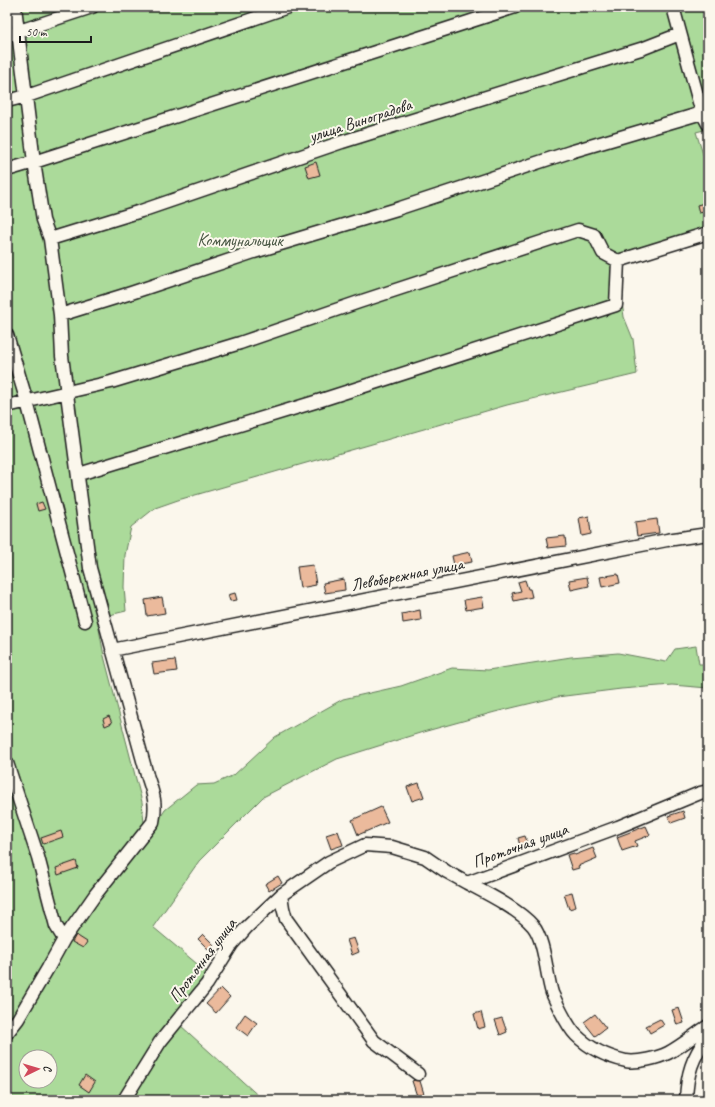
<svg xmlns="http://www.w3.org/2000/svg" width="715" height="1107" font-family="Caveat,sans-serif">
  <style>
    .green { fill: #abda9a; stroke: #647b5b; fill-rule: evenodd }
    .building { fill: #ebba9c; stroke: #1c1c1c }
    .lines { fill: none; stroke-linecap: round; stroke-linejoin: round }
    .minor-casing { stroke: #1c1c1c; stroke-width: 15 }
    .minor { stroke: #fbf7ec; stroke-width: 12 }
    .labels { text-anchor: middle; stroke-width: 4; stroke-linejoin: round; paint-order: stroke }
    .street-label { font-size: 17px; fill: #1c1c1c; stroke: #fbf7ec }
    .park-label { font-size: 17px; fill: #475542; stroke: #fbf7ec }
  </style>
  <rect width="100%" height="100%" fill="#fbf7ec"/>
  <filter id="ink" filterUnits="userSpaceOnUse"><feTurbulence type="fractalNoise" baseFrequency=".025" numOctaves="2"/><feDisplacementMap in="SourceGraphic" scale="8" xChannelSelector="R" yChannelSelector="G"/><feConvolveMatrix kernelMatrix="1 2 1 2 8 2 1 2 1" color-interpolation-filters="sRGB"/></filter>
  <g filter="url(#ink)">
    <path class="green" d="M7 7H708V129L696 132 708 170V227L621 253V295L624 317 633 339 637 374 507 405 178 500 155 508 131 527 125 555 124 587 126 611 97 618 104 656 142 802 144 823 100 881 106 891 153 829 165 810 196 785 214 784 234 775 275 737 343 699 401 686 452 668 488 670 571 657 618 653 666 662 675 649 696 646 699 664H708V688L672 685 621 689 557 697 495 712 423 732 337 759 263 797 199 861 153 927 215 979 180 1025 263 1100H7ZM26 1057H50V1081H26Z"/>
    <path class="building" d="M316 162 320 175 309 178 305 166Z
      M708 202V211L699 213 697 205Z
      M42 502 45 509 38 511 36 504Z
      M589 516 591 534 582 536 579 518Z
      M657 519 659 533 637 536 635 522Z
      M565 536 566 546 548 548 546 538Z
      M470 552 472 562 454 565 452 556Z
      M313 565 316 585 300 588 297 567Z
      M618 574 620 583 602 587 600 577Z
      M587 577 589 586 571 590 569 580Z
      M344 579 345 590 325 593 323 583Z
      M525 580 528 589H530L532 597 514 601 512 593 521 591 518 582Z
      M235 593 237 600 230 601 228 595Z
      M162 597 165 613 147 616 145 600Z
      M482 597 484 607 466 610 464 600Z
      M420 610 421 620 403 623 402 614Z
      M175 660 177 671 154 674 152 663Z
      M109 716 112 723 105 726 103 719Z
      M419 783 424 797 412 801 407 787Z
      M381 807 388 822 358 835 352 820Z
      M683 811 685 818 671 823 668 816Z
      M646 826 650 835 635 841 637 846 622 851 617 837Z
      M61 831 63 837 43 844 41 838Z
      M338 831 343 845 331 849 326 835Z
      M525 836 528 844 520 846 518 838Z
      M593 848 597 858 578 866 579 868 572 870 567 855 574 853 575 855Z
      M76 861 78 868 58 875 56 868Z
      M278 876 282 883 269 891 265 884Z
      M572 892 576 907 569 909 564 894Z
      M203 934 214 945 209 950 198 939Z
      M76 935 87 942 83 948 72 942Z
      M354 938 359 952 352 955 347 940Z
      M221 988 230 997 216 1013 206 1004Z
      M679 1008 684 1023 677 1025 672 1010Z
      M481 1012 485 1027 478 1029 474 1014Z
      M245 1014 257 1023 248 1036 236 1027Z
      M595 1014 606 1028 595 1036 584 1022Z
      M502 1018 507 1032 500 1035 495 1020Z
      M660 1019 664 1025 650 1033 646 1026Z
      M85 1075 95 1082 89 1092 79 1085Z
      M415 1080 420 1081 424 1094 417 1096 412 1081Z"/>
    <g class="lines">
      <g class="minor-casing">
        <path id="minor" d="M673 7 702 113 708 124
          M7 35 92 7
          M7 101 27 96 288 7
          M7 170 34 162 515 7
          M50 239 141 211 342 142 644 48 680 34
          M60 315 131 293 254 252 397 209 570 152 702 113
          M7 335 27 402 85 621
          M7 406 111 382 240 343 359 302 578 230 594 235 603 253 618 261 708 233
          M79 474 315 402 616 305 618 261
          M112 650 667 540 708 534
          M7 763 38 857 56 926 64 939
          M467 883C486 893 520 910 533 926 545 941 546 974 552 993 557 1004 567 1026 576 1035 589 1048 608 1057 626 1061 637 1063 658 1058 668 1053 680 1047 696 1034 708 1026
          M281 895 283 908 286 919 374 1041 418 1074
          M7 1033 18 1019 48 968 64 939 81 915 95 895 153 822C157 803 153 793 147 775L90 568 62 356 60 315 50 239 43 220 34 162 15 7
          M124 1100 160 1042 207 984 232 944 246 928 281 895 329 862 365 845 392 847 425 857 447 872 467 883 618 827 700 793 708 791
          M686 1100C687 1073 692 1058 708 1036"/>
      </g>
      <use href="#minor" class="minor"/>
    </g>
  </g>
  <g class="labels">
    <g class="street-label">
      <text transform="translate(360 120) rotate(-18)" y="6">улица Виноградова</text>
      <text transform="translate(407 574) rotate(-11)" y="6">Левобережная улица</text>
      <text transform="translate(520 845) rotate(-20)" y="6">Проточная улица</text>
      <text transform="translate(202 960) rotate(-53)" y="6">Проточная улица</text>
    </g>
    <g class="park-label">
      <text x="240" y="246">Коммунальщик</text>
    </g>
  </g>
  <rect width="715" height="1107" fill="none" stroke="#fbf7ec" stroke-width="24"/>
  <rect x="12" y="12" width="691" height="1083" fill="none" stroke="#1c1c1c" stroke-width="1.5" filter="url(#ink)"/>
  <g transform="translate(38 1069) rotate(85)"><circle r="19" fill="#fbf7ec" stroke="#a29f99"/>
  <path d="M0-3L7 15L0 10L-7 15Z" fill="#d1495b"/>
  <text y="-6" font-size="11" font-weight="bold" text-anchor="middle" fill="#1c1c1c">С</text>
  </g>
  <path d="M20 36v6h71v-6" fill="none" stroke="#1c1c1c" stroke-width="2"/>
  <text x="26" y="36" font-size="12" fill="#1c1c1c" stroke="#fbf7ec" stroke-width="3" paint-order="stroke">50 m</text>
</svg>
